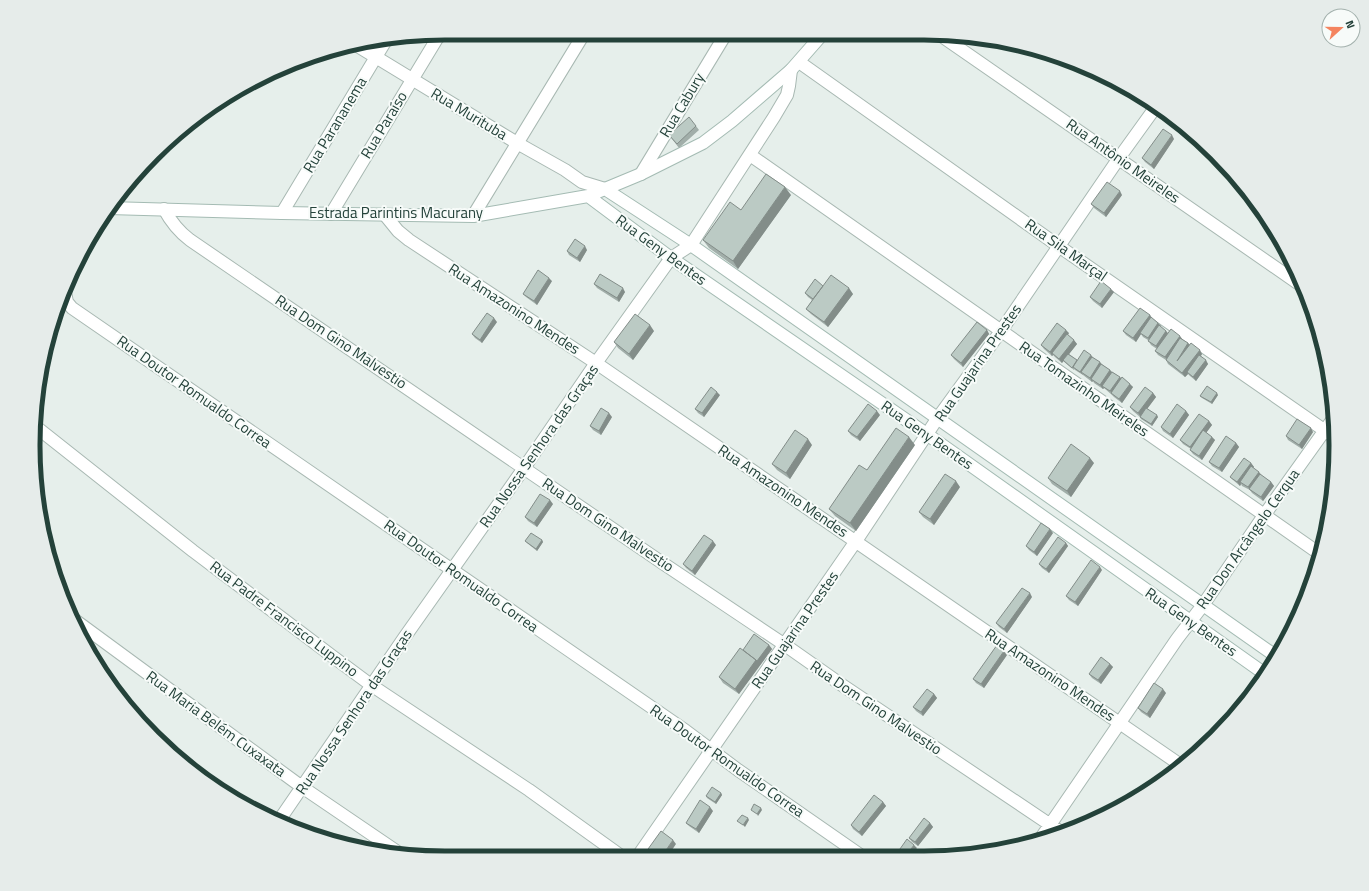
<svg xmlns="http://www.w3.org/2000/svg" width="1369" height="891" font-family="'Titillium Web',sans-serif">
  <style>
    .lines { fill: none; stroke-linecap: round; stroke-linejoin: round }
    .street-casing { stroke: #a8b8b2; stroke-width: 14 }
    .secondary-casing { stroke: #a4bbb3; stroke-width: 14 }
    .street { stroke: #fff; stroke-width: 12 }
    .secondary { stroke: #fff; stroke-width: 12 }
    .wall { fill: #a1aea9 }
    .shaded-wall { fill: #838d89 }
    .building { fill: #bbcac4; stroke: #838d89 }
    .labels { text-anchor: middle; stroke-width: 4; stroke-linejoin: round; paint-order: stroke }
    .street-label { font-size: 15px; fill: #24423a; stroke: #f7fbf9 }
    .rim { fill: none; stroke: #24423a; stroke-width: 5 }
  </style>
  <rect width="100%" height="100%" fill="#e6efeb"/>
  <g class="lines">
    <g class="street-casing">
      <path id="street" d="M943 37 1302 286
        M356 45 517 143 565 170 582 182 605 189
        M799 62 1060 247 1334 437
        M750 155 1320 554
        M641 174 724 37
        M164 209C171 222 178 231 190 240L664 564 785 645 839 683 1061 832
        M282 213 388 37
        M331 214 438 37
        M385 215 398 231 409 240 596 363 1182 766
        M473 216 582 37
        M65 292 67 302 72 308 686 731 738 770 863 857
        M35 426 193 551 332 656 371 685 529 790 621 856
        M72 618 302 787 402 855
        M278 822 404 638 524 468 596 363 671 258 691 245 774 117 787 95 789 86 791 70
        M1039 841 1177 639 1203 605 1265 514 1335 416
        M638 856 856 541 937 419 1001 331 1119 158 1155 108"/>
    </g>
    <g class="secondary-casing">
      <path id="secondary" d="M605 189 691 245 1277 657
        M588 196 671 258 928 435 1265 674
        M109 208 282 213 473 216 588 196 641 174 703 143 732 121 791 70 820 37"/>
    </g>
    <use href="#street" class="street"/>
    <use href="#secondary" class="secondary"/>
  </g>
  <path class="wall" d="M696 126 699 130 679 148 669 135Z
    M1174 139 1154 169 1145 162 1142 158Z
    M791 195 738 269 709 248 703 240 741 210Z
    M1122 195 1106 217 1094 208 1091 204Z
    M587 250 580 262 569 255 567 251Z
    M552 281 537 305 526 297 523 294Z
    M594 284 625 292 619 302 597 288Z
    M823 286 853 294 828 327 811 314 806 309 812 300 808 297 805 293Z
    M1114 292 1102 308 1093 301 1090 297Z
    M1150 315 1152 318 1161 326V327L1166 331 1168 333 1183 340 1202 354 1201 356 1208 364 1196 381 1190 376 1188 374 1185 377 1168 364 1166 360 1158 355 1155 351 1157 349 1151 345 1148 340 1143 337 1141 334 1136 342 1126 335 1123 331Z
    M497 322 482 343 475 338 472 334Z
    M987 330 989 334 963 367 954 359 951 355Z
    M654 331 633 360 618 348 614 342Z
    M1069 333 1068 335 1077 344 1069 354 1077 360 1092 357 1133 387 1122 403 1114 397 1112 395 1104 388 1103 389 1094 383 1093 381 1092 382 1083 375 1075 370 1074 369V370L1063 361 1062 363 1055 357 1053 355 1052 356 1044 349 1041 345Z
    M1153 393 1156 397 1147 409 1158 417 1152 426 1141 419 1140 417 1133 411 1130 407Z
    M720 395 704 417 698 413 695 409Z
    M1218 395 1212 404 1202 398 1200 396Z
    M1186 411 1189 415 1173 438 1163 431 1161 427Z
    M880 415 860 441 851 435 848 431Z
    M612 417 601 435 593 430 590 426Z
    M1209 421 1212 425 1206 432 1215 440 1202 460 1193 454 1190 450 1191 449 1183 444 1180 440Z
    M1313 432 1302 449 1288 440 1286 436Z
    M1236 443 1239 447 1222 472 1212 466 1209 462Z
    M812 445 790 479 777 470 772 464Z
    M915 445 856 531 835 516 829 509 867 470Z
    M1094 463 1071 497 1052 484 1048 478Z
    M1251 463 1254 467 1253 468 1262 476 1271 482 1274 486 1263 501 1252 493 1250 490 1242 486 1241 484 1240 486 1233 480 1230 477Z
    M960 487 934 525 923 517 919 512Z
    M553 504 537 527 528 521 525 517Z
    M1053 533 1037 556 1029 550 1026 546Z
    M542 540 543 542 537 551 527 543 525 541Z
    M1066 543 1068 546 1049 573 1042 568 1039 564Z
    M716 545 695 575 686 568 683 564Z
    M1102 570 1078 606 1069 600 1066 596Z
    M1032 597 1007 633 999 627 996 623Z
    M769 645 772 649 739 694 723 683 719 677 743 650Z
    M1007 655 984 688 976 683 973 679Z
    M1110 664 1113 667 1101 684 1092 678 1089 674Z
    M1166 693 1150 718 1141 712 1138 708Z
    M934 694 937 698 923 716 916 711 913 707Z
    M721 793 722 795 716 804 707 798 706 796Z
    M883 802 886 806 862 836 853 829 851 825Z
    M713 811 699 833 689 826 686 823Z
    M930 823 933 827 918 846 912 842 909 838Z"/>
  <path class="shaded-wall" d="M1172 135 1174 139 1154 169 1151 165Z
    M785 187 791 195 738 269 733 261Z
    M1120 191 1122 195 1106 217 1104 213Z
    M585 246 587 250 580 262 577 258Z
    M549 278 552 281 537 305 534 301Z
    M623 288 625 292 619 302 617 298Z
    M849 288 853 294 828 327 824 322Z
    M1111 289 1114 292 1102 308 1100 304Z
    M1150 315 1152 319 1140 333 1141 334 1136 342 1133 338Z
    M494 318 497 322 482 343 480 340Z
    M1158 323 1161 326 1151 342 1148 338Z
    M650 325 654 331 633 360 629 354Z
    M987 330 989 334 963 367 961 363Z
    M1066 330 1069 333 1054 354 1052 353 1053 355 1052 356 1050 352Z
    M1166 331 1169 335 1158 350 1156 346Z
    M1180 336 1183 340 1168 361 1165 357Z
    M1074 340 1077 344 1062 363 1059 359Z
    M1188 343 1191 347 1177 361Z
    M1200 350 1202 354 1188 373 1187 372 1188 374 1185 377 1182 373Z
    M1091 355 1094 359 1081 372 1083 375 1080 372Z
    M1206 360 1208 364 1196 381 1193 377Z
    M1100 362 1103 366 1091 379 1093 381 1092 382 1090 378Z
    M1110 370 1113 374 1102 386 1104 388 1103 389 1100 385Z
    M1120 377 1123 381 1112 393 1110 391Z
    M1130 384 1133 387 1122 403 1119 399Z
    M717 392 720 395 704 417 702 413Z
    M1153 393 1156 397 1141 417 1138 413Z
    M1217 393 1218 395 1212 404 1211 402Z
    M877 411 880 415 860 441 857 437Z
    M1186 411 1189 415 1173 438 1170 434Z
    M609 413 612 417 601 435 599 431Z
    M1157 415 1158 417 1152 426 1151 424Z
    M1209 421 1212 425 1193 451 1190 447Z
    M1311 428 1313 432 1302 449 1299 445Z
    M909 437 915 445 856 531 850 523Z
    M1212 437 1215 440 1202 460 1199 456Z
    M808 439 812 445 790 479 786 473Z
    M1236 443 1239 447 1222 472 1219 468Z
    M1090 458 1094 463 1071 497 1067 491Z
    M1251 463 1254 467 1242 483 1240 482 1241 484 1240 486 1237 482Z
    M1259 472 1262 476 1251 491 1248 487Z
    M956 481 960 487 934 525 930 519Z
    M1271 482 1274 486 1263 501 1261 497Z
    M550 500 553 504 537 527 534 523Z
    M1050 529 1053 533 1037 556 1034 552Z
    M542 540 543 542 537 551 536 549Z
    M713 541 716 545 695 575 692 571Z
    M1066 543 1068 546 1049 573 1046 569Z
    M1100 567 1102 570 1078 606 1075 602Z
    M1030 593 1032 597 1007 633 1004 629Z
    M769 645 772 649 739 694 735 689 756 660Z
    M1004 651 1007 655 984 688 981 684Z
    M1110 664 1113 667 1101 684 1098 680Z
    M1163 689 1166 693 1150 718 1147 714Z
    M934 694 937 698 923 716 921 712Z
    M721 793 722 795 716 804 715 802Z
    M883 802 886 806 862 836 859 832Z
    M710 807 713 811 699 833 696 829Z
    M761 808 762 810 758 816 757 814Z
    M748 818 749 820 745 827 743 825Z
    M930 823 933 827 918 846 915 842Z
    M673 840 676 844 668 856H662Z
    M914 845 917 848 910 857H905Z"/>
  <path class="building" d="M689 117 696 126 677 144 669 135Z
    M1163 129 1172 135 1151 165 1142 158Z
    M766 174 785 187 733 261 703 240 730 202 741 210Z
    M1107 182 1120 191 1104 213 1091 204Z
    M575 239 585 246 577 258 567 251Z
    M538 270 549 278 534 301 523 294Z
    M600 274 623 288 617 298 594 284Z
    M831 275 849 288 824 322 806 309Z
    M815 279 823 286 813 299 805 293Z
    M1101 281 1111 289 1100 304 1090 297Z
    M1140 308 1150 315 1133 338 1123 331Z
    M487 313 494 318 480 340 472 334Z
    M635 314 650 325 629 354 614 342Z
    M1151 317 1158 323 1148 338 1140 333Z
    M977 322 987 330 961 363 951 355Z
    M1057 323 1066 330 1050 352 1041 345Z
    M1159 325 1166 331 1156 346 1148 341Z
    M1171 329 1180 336 1165 357 1155 351Z
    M1067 334 1074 340 1059 359 1052 353Z
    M1180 338 1188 343 1177 361 1191 343 1200 350 1182 373 1166 360Z
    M1084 350 1091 355 1080 372 1073 367Z
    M1068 354 1077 360 1072 368 1063 360Z
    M1199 355 1206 360 1193 377 1187 372Z
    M1092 357 1100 362 1090 378 1081 372Z
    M1101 364 1110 370 1100 385 1091 379Z
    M1112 372 1120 377 1110 391 1102 386Z
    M1122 377 1130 384 1119 399 1111 393Z
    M1207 386 1217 393 1211 402 1200 396Z
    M711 387 717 392 702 413 695 409Z
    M1145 387 1153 393 1138 413 1130 407Z
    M868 404 877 411 857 437 848 431Z
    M1177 404 1186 411 1170 434 1161 427Z
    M601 408 609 413 599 431 590 426Z
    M1146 408 1157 415 1151 424 1140 417Z
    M1199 414 1209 421 1190 447 1180 440Z
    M1297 419 1311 428 1299 445 1286 436Z
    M896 428 909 437 850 523 829 509 859 465 867 470Z
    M795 430 808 439 786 473 772 464Z
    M1203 430 1212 437 1199 456 1190 450Z
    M1226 436 1236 443 1219 468 1209 462Z
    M1071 444 1090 458 1067 491 1048 478Z
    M1244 458 1251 463 1237 482 1230 477Z
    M1251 466 1259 472 1248 487 1240 482Z
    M945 474 956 481 930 519 919 512Z
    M1260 474 1271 482 1261 497 1249 489Z
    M540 494 550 500 534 523 525 517Z
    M1041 523 1050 529 1034 552 1026 546Z
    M531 533 542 540 536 549 525 541Z
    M704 535 713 541 692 571 683 564Z
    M1058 537 1066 543 1046 569 1039 564Z
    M1091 560 1100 567 1075 602 1066 596Z
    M1022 588 1030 593 1004 629 996 623Z
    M754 634 769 645 757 661 756 660 743 650Z
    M997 645 1004 651 981 684 973 679Z
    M740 648 756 660 735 689 719 677Z
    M1101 657 1110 664 1098 680 1089 674Z
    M1154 683 1163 689 1147 714 1138 708Z
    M927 689 934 694 921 712 913 707Z
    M712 787 721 793 715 802 706 796Z
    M874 795 883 802 859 832 851 825Z
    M700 800 710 807 696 829 686 823Z
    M754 804 761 808 757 814 751 810Z
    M742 815 748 818 743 825 737 821Z
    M924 818 930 823 915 842 909 838Z
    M661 831 673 840 662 856H643Z
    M907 839 914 845 905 857H896L895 856Z"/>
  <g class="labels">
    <g class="street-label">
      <text transform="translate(682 105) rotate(-59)" y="5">Rua Cabury</text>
      <text transform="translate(469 114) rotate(31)" y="5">Rua Murituba</text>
      <text transform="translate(335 125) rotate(-59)" y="5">Rua Parananema</text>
      <text transform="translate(384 125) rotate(-59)" y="5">Rua Paraíso</text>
      <text transform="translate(1123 161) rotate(35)" y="5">Rua Antônio Meireles</text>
      <text x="396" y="218">Estrada Parintins Macurany</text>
      <text transform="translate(661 250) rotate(36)" y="5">Rua Geny Bentes</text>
      <text transform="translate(1066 250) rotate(35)" y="5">Rua Sila Marçal</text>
      <text transform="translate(514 309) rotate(33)" y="5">Rua Amazonino Mendes</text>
      <text transform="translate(341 342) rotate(34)" y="5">Rua Dom Gino Malvestio</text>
      <text transform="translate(978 363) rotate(-55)" y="5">Rua Guajarina Prestes</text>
      <text transform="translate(1084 389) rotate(35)" y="5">Rua Tomazinho Meireles</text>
      <text transform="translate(194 392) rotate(35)" y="5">Rua Doutor Romualdo Correa</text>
      <text transform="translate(927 435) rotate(35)" y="5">Rua Geny Bentes</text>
      <text transform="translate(539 446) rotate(-55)" y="5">Rua Nossa Senhora das Graças</text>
      <text transform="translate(783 491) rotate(34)" y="5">Rua Amazonino Mendes</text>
      <text transform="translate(608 525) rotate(34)" y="5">Rua Dom Gino Malvestio</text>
      <text transform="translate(1248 539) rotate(-55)" y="5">Rua Don Arcângelo Cerqua</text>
      <text transform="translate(461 576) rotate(35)" y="5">Rua Doutor Romualdo Correa</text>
      <text transform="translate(284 619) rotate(37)" y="5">Rua Padre Francisco Luppino</text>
      <text transform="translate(1191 622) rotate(35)" y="5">Rua Geny Bentes</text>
      <text transform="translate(795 630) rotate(-55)" y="5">Rua Guajarina Prestes</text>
      <text transform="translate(1050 675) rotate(34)" y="5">Rua Amazonino Mendes</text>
      <text transform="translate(876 708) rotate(34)" y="5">Rua Dom Gino Malvestio</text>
      <text transform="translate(354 712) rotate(-56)" y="5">Rua Nossa Senhora das Graças</text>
      <text transform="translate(216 724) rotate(36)" y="5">Rua Maria Belém Cuxaxata</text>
      <text transform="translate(727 761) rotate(35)" y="5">Rua Doutor Romualdo Correa</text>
    </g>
  </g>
  <path d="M0 0H1369V891H0ZM445 40H924A405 405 0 0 1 1329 445V446A405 405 0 0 1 924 851H445A405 405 0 0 1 40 446V445A405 405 0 0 1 445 40Z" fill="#e6ecea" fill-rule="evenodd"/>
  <path class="rim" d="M445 40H924A405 405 0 0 1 1329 445V446A405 405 0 0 1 924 851H445A405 405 0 0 1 40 446V445A405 405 0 0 1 445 40Z"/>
  <g transform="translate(1341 28) rotate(69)"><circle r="19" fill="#f7fbf9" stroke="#a3b1ad"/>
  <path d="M0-3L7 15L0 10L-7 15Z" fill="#f4845f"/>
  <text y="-6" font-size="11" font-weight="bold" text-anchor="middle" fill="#24423a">N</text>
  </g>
</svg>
